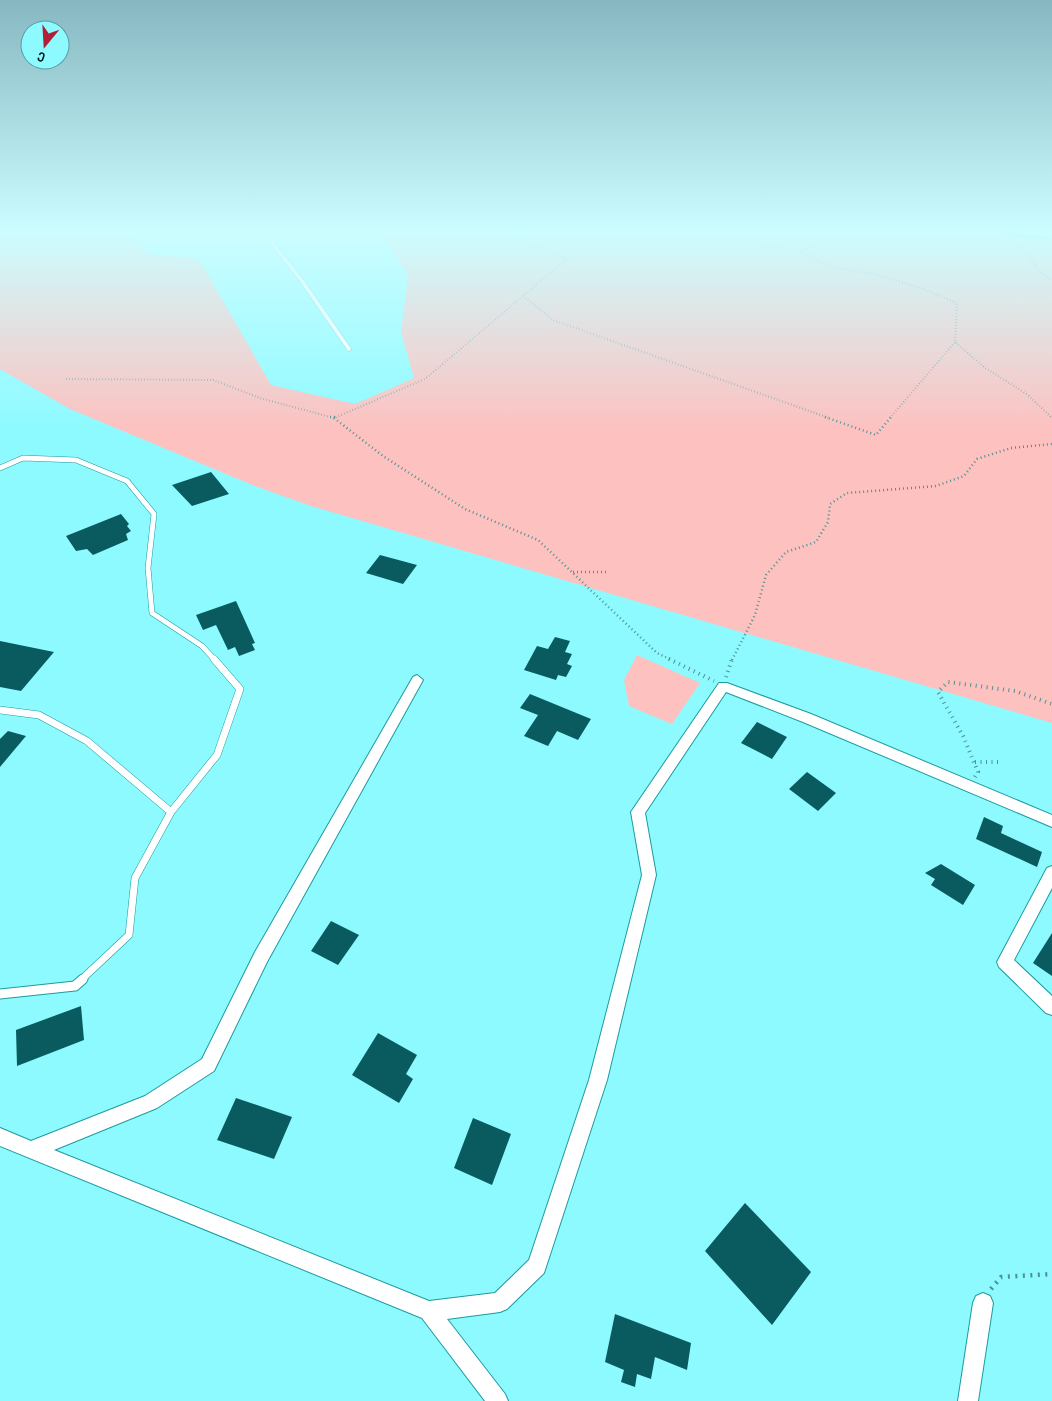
<svg xmlns="http://www.w3.org/2000/svg" width="1052" height="1401" font-family="'Sofia Sans Condensed',sans-serif">
  <style>
    .green { fill: #fdc1c0 }
    .lines { fill: none; stroke-linecap: round; stroke-linejoin: round }
    .stream { stroke: #95bf89; stroke-width: 3 }
    .building { fill: #0a5b5f }
    .service-far3-casing { stroke: #1d9b9f; stroke-width: 4.5 }
    .service-far2-casing { stroke: #1d9b9f; stroke-width: 6 }
    .service-far1-casing { stroke: #1d9b9f; stroke-width: 8 }
    .service-casing { stroke: #1d9b9f; stroke-width: 11 }
    .minor-casing { stroke: #1d9b9f; stroke-width: 2 }
    .path-far3 { stroke: #4e9295; stroke-width: 2; stroke-dasharray: 0.5 2.5; stroke-linecap: butt }
    .path-far2 { stroke: #4e9295; stroke-width: 2.5; stroke-dasharray: 1 3; stroke-linecap: butt }
    .path-far1 { stroke: #4e9295; stroke-width: 4; stroke-dasharray: 1 4.5; stroke-linecap: butt }
    .path { stroke: #4e9295; stroke-width: 4.5; stroke-dasharray: 2 5.5; stroke-linecap: butt }
    .service-far3 { stroke: #fff; stroke-width: 4 }
    .service-far2 { stroke: #fff; stroke-width: 5 }
    .service-far1 { stroke: #fff; stroke-width: 7 }
    .service { stroke: #fff; stroke-width: 9 }
    .minor { fill: #fff; fill-rule: evenodd }
  </style>
  <rect width="100%" height="100%" fill="#8dfaff"/>
  <path class="green" d="M0 234H135L147 254 199 259 271 385 355 404 414 378 401 332 408 276 383 234H1052V723L311 506 255 486 70 409 0 369Z
    M637 655 700 683 672 724 629 706 624 680Z"/>
  <g class="lines">
    <path class="stream" d="M1005 234 1052 238"/>
  </g>
  <path class="building" d="M211 472 229 494 192 506 172 485Z
    M121 514 129 524 127 526 131 531 126 534 128 540 93 555 87 549 76 551 66 536Z
    M380 555 417 565 403 584 366 573Z
    M236 601 255 643 252 644 255 650 239 656 235 647 228 650 216 625 203 630 196 615Z
    M555 637 570 641 565 652 572 654 567 664 572 666 566 677 558 675 556 680 524 670 537 646 548 649Z
    M0 641 54 652 21 691 0 687Z
    M530 694 591 719 578 740 557 731 548 746 524 736 538 715 520 708Z
    M757 722 787 737 772 759 741 743Z
    M8 731 26 736 0 767V739Z
    M807 772 836 793 818 811 789 789Z
    M984 817 1003 826 1001 833 1042 852 1037 867 976 839Z
    M941 864 975 885 963 905 931 885 935 879 925 873Z
    M331 921 359 935 338 965 311 951Z
    M1052 933V976L1033 963Z
    M81 1006 84 1040 17 1066 16 1030Z
    M378 1033 417 1055 406 1074 413 1079 399 1103 352 1075Z
    M236 1098 292 1117 274 1159 217 1140Z
    M473 1118 511 1134 492 1185 454 1168Z
    M745 1203 811 1272 772 1325 705 1251Z
    M615 1314 691 1343 687 1370 655 1357 651 1379 637 1374 635 1387 621 1382 624 1370 605 1362Z"/>
  <g class="lines">
    <g class="service-far3-casing">
      <path id="service-far3" d="M265 234 302 281 349 349"/>
    </g>
    <g class="service-far2-casing">
      <path id="service-far2" d="M0 468 23 458 76 460 127 481 154 514 148 568 152 613 202 646 215 660"/>
    </g>
    <g class="service-far1-casing">
      <path id="service-far1" d="M0 710 39 715 87 741 171 812
        M81 980 129 935 135 878 171 812 217 755 240 689 214 659"/>
    </g>
    <g class="service-casing">
      <path id="service" d="M0 994 75 986 83 979"/>
    </g>
    <g class="minor-casing">
      <path id="minor" d="M417 675 423 680 267 962 214 1071 157 1108 54 1150 429 1301 495 1293 529 1260 589 1080 642 875 631 812 719 683H727L811 714 1052 815V827L803 722 726 692 645 813 656 875 607 1080 544 1273 507 1309 500 1312 447 1319 505 1394 508 1401H485L422 1318 0 1146V1128L31 1141 145 1096 202 1059 255 952 413 677Z
        M1052 866V888L1014 960 1052 996V1015L1046 1013 999 967 997 962 1047 868Z
        M983 1293 990 1296 993 1303 978 1401H958L973 1303 976 1296Z"/>
    </g>
    <path class="path-far3" d="M642 234H656
      M706 234 801 252
      M843 234 823 238 801 252 834 268 875 274 921 288 957 303 955 342 984 367 1028 395 1052 418
      M1003 234 1026 252 1040 272 1052 280
      M502 239 540 234
      M523 296 553 320 829 418
      M66 379 213 380 260 398 334 418 425 379 567 259 503 234
      M890 418 955 342"/>
    <path class="path-far2" d="M330 417H337
      M825 417 876 435 891 417
      M334 418 383 456 465 509 538 540 657 653 672 660
      M573 572H607
      M732 660 755 615 766 575 786 552 816 542 828 522 830 504 847 493 936 486 964 476 977 459 1011 448 1052 444"/>
    <path class="path-far1" d="M669 659 714 681
      M726 677 732 659
      M975 762H1001
      M975 777 978 772 963 736 938 692 948 682 1015 691 1052 704"/>
    <path class="path" d="M991 1289 1001 1277 1052 1274"/>
    <use href="#service-far3" class="service-far3"/>
    <use href="#service-far2" class="service-far2"/>
    <use href="#service-far1" class="service-far1"/>
    <use href="#service" class="service"/>
    <use href="#minor" class="minor"/>
  </g>
  <linearGradient id="sky" x2="0" y2="1"><stop stop-color="#87b8c2"/><stop offset="0.54" stop-color="#ccfdff"/><stop offset="1" stop-color="#ccfdff" stop-opacity="0"/></linearGradient>
  <rect width="1052" height="430" fill="url(#sky)"/>
  <g transform="translate(45 45) rotate(198)"><circle r="24" fill="#8dfaff" stroke="#559da1"/>
  <path d="M0-4L9 19L0 12L-9 19Z" fill="#b22037"/>
  <text y="-8" font-size="14" font-weight="bold" text-anchor="middle" fill="#001213">С</text>
  </g>
</svg>
